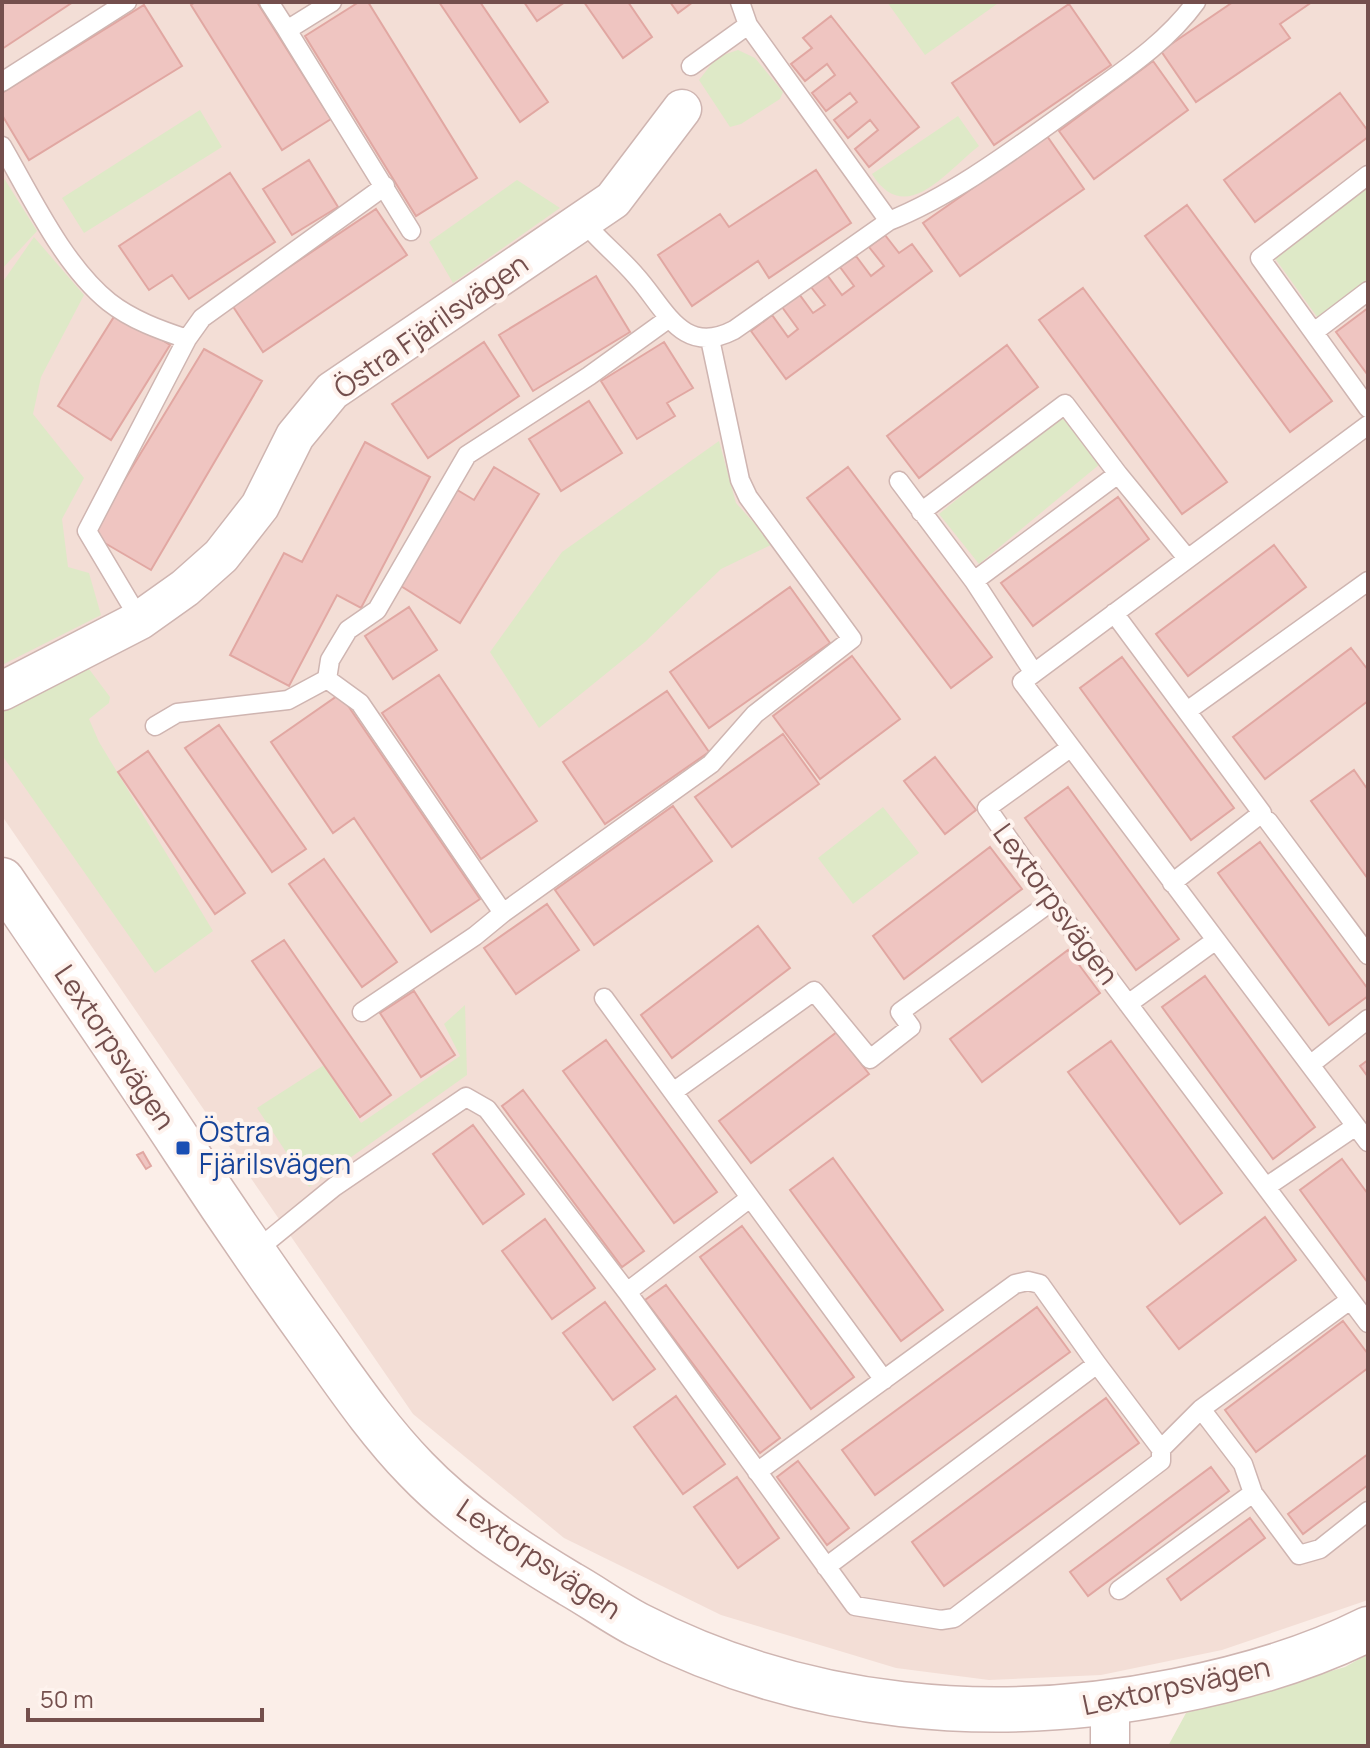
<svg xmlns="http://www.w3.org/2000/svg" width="1370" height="1748" font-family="Manrope,sans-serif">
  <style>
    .residential { fill: #f3ded6 }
    .green { fill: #dee9c7 }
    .building { fill: #efc5c1; stroke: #e1a7a2; stroke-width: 2 }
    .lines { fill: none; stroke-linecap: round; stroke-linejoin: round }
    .service-casing { stroke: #cfb5b1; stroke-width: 21 }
    .minor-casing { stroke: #cfb5b1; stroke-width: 41 }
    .tertiary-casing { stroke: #cfb5b1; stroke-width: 47 }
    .service { stroke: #fff; stroke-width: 18 }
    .minor { stroke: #fff; stroke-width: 38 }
    .tertiary { stroke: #fff; stroke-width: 44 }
    .transit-dot { fill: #1a4fb4; stroke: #fef3ee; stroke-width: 3 }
    .labels { text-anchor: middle; stroke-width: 8; stroke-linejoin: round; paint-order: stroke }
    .street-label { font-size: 28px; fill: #744f4d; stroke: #fef3ee }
    .transit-label { font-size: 28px; fill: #164399; stroke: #fef3ee; text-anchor: start }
  </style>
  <rect width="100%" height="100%" fill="#fbeee8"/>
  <path class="residential" d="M2 2H1368V1600L1222 1650 1101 1675 989 1680 896 1668 721 1615 564 1538 413 1414 2 816Z"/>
  <path class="green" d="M887 2H996L997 4 925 55Z
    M738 50 755 58 783 92 780 99 741 124 730 127 699 80 717 57Z
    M200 110 222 147 84 233 62 198Z
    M958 116 979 146C948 169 906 229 872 174Z
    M2 175 37 231 2 269Z
    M517 180 560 208 453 283 429 242Z
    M1368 184V285L1320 321 1274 257Z
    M34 237 84 295 41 377 33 414 84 478 62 519 68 567 89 573 101 615 2 665V283Z
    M1060 415 1100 464 979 564 939 514Z
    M719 441 736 503 773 544 721 569 645 642 539 728 490 652 562 552Z
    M80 669H89L110 697 109 703 89 719 99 742 213 931 155 973 2 755V708Z
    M883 807 919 853 853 904 818 858Z
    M465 1005 467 1075 309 1187 257 1108 324 1065 361 1123 460 1056 444 1024Z
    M1368 1654V1746H1168L1186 1713 1345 1667Z"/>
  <path class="building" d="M2 2H73L2 49Z
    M195 2H257L331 119 282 150 191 5Z
    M359 2H368L477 178 416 216 305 36Z
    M439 2H480L548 102 520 122Z
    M524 2H565L537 21Z
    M584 2H628L652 37 623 58Z
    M670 2H693L678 13Z
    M1233 2H1312L1280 24 1290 38 1196 102 1161 51Z
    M1069 4 1111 65 994 145 952 83Z
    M144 5 182 66 29 160 2 115V93Z
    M831 16 919 127 869 167 855 149 878 130 870 120 848 138 834 120 857 102 850 93 826 111 812 93 835 75 827 64 805 81 791 64 812 48 803 38Z
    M1153 61 1188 110 1094 179 1059 131Z
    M1340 93 1368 131V137L1255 222 1224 180Z
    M1047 136 1084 189 960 276 923 223Z
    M309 160 338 207 292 235 263 189Z
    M816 170 851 223 769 278 758 261 692 306 658 255 720 214 729 227Z
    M230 173 275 242 189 299 172 275 149 290 119 246Z
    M1187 205 1332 401 1290 432 1145 236Z
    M376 209 407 255 263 352 232 305Z
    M885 235 899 253 912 244 932 271 786 379 751 331 772 315 788 337 798 329 782 307 799 294 813 313 825 305 811 287 827 275 842 295 854 286 840 267 856 256 871 276 884 266 869 247Z
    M596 276 630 332 533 391 499 335Z
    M1083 288 1227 482 1182 514 1039 320Z
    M1368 308V373L1367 374 1336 332Z
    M117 312 170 345 111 440 58 406Z
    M484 342 519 396 428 458 392 404Z
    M664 342 693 388 667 403 675 416 637 439 601 381Z
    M1007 345 1038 387 919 478 887 436Z
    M204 349 262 381 151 570 91 535Z
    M589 401 622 453 561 491 529 439Z
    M365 442 430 477 361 608 337 595 289 686 230 655 284 553 302 562Z
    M494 467 539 494 460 623 396 583 454 488 474 500Z
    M848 467 992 657 951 688 807 498Z
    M1118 497 1149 539 1033 626 1001 583Z
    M1274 545 1306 587 1188 676 1156 634Z
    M790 587 830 643 709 728 670 672Z
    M409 607 437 650 393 679 365 636Z
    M1351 648 1368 670V701L1265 779 1233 737Z
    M852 656 900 719 820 779 773 716Z
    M1122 657 1234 808 1191 840 1080 688Z
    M439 675 537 821 481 859 382 713Z
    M667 691 709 752 605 824 563 762Z
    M340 694 480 899 431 932 354 818 333 833 271 742Z
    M219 725 306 849 272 872 185 748Z
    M783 734 819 784 732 847 695 797Z
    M148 751 245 893 215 914 118 772Z
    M935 757 976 810 945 834 904 781Z
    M1354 770 1368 790V879L1311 801Z
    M1068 787 1179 939 1136 970 1025 818Z
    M673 806 712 861 594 945 555 890Z
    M1260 842 1368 989V996L1329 1025 1218 873Z
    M990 847 1022 889 904 979 873 936Z
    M324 859 397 962 362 987 289 884Z
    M547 904 579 950 516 994 484 948Z
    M758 926 790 968 672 1058 641 1015Z
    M284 940 391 1095 360 1117 252 961Z
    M1068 950 1100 993 982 1082 950 1039Z
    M1205 976 1315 1127 1273 1159 1162 1007Z
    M414 991 455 1055 421 1077 380 1013Z
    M837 1032 869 1074 751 1163 719 1121Z
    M606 1040 717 1192 674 1223 563 1071Z
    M1111 1041 1222 1193 1180 1224 1068 1072Z
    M1368 1060V1077L1360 1066Z
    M523 1090 644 1251 622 1267 502 1106Z
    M473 1125 524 1194 483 1224 433 1154Z
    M143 1152 151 1166 146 1169 137 1155Z
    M833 1158 943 1310 901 1341 790 1190Z
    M1342 1159 1368 1194V1283L1300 1190Z
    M1265 1217 1296 1260 1179 1349 1147 1307Z
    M545 1219 595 1288 552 1319 502 1251Z
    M742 1226 854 1377 811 1409 700 1257Z
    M666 1285 780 1438 760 1453 645 1300Z
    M605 1302 655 1369 613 1400 563 1333Z
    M1037 1307 1070 1352 875 1495 842 1450Z
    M1343 1321 1368 1354V1368L1256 1452 1225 1410Z
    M676 1396 725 1464 683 1494 634 1427Z
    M1106 1398 1139 1443 944 1586 912 1542Z
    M1368 1454V1485L1303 1534 1288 1514Z
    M798 1461 849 1528 827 1545 777 1477Z
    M1211 1467 1229 1491 1088 1596 1070 1572Z
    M737 1477 779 1538 738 1568 694 1507Z
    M1250 1518 1265 1538 1181 1600 1167 1579Z"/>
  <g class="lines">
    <g class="service-casing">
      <path id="service" d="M269 2 287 30 332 2
        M287 30 411 231
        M691 66 748 25 740 2
        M2 82 127 2
        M2 146C31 196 63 265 109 302 132 320 160 330 187 339
        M1368 175 1260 258 1368 408
        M583 221C599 241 619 256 636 276 665 308 682 357 734 330L889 221 748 25
        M889 221C956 194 1017 147 1076 105 1118 74 1165 45 1196 2
        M1314 332 1368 291
        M1118 474 1187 558
        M899 481 974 581 1034 673 1022 682 1368 1142
        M921 512 1065 404 1118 474 974 581
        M1114 613 1262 813 1172 883
        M140 620 87 531 187 339 202 318 385 186
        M1034 673 1368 425
        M327 679 360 703 503 913 475 936 362 1012
        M1187 711 1368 581
        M155 726 177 713 288 700 327 679 330 660 348 630 377 610 467 455 589 376 668 319
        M1070 748 987 808 1071 928 1368 1323
        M1268 821 1368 955
        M503 913 711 764 755 714 852 639 748 497 740 480 710 339
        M604 998 884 1380
        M1128 1004 1216 940
        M1310 1065 1368 1019
        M673 1092 814 991 870 1059 911 1027 900 1012 1052 901
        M1266 1187 1356 1126
        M253 1253 334 1187 466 1097 487 1109 627 1292 855 1606 941 1620 954 1618 1161 1461V1449
        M627 1292 750 1198
        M757 1472 1015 1284 1028 1281 1040 1284 1097 1364
        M1253 1493 1243 1464 1201 1409 1350 1300
        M826 1567 1097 1364 1161 1449 1201 1409
        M1119 1590 1253 1493 1299 1555 1320 1549 1368 1511"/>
    </g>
    <g class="minor-casing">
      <path id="minor" d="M2 691 140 620 185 588 221 556 260 506 295 436 332 391 613 200 682 109
        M1110 1746V1704"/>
    </g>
    <g class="tertiary-casing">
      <path id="tertiary" d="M2 880C63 970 125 1059 184 1149 228 1216 272 1280 319 1345 349 1387 379 1431 416 1469 460 1515 515 1551 570 1584 593 1597 615 1613 638 1625 806 1711 993 1728 1176 1691 1242 1678 1308 1659 1368 1629"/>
    </g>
    <use href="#service" class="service"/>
    <use href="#minor" class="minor"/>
    <use href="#tertiary" class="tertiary"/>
  </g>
  <rect class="transit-dot" x="175" y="1140" width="16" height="16" rx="4"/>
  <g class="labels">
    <g class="street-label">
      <text transform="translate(431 326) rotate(-35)" y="10">Östra Fjärilsvägen</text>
      <text transform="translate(1056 904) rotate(54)" y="10">Lextorpsvägen</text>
      <text transform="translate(115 1047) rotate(56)" y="10">Lextorpsvägen</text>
      <text transform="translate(539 1559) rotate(34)" y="10">Lextorpsvägen</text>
      <text transform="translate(1176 1686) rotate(-12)" y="10">Lextorpsvägen</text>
    </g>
    <g class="transit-label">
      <text x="199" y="1142">Östra<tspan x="199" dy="32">Fjärilsvägen</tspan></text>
    </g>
  </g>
  <rect width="1370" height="1748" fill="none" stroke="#744f4d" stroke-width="8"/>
  <path d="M28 1708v12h234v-12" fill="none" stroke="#744f4d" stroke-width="4"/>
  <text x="40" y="1708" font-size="24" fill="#744f4d" stroke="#fef3ee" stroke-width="6" paint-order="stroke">50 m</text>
</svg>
